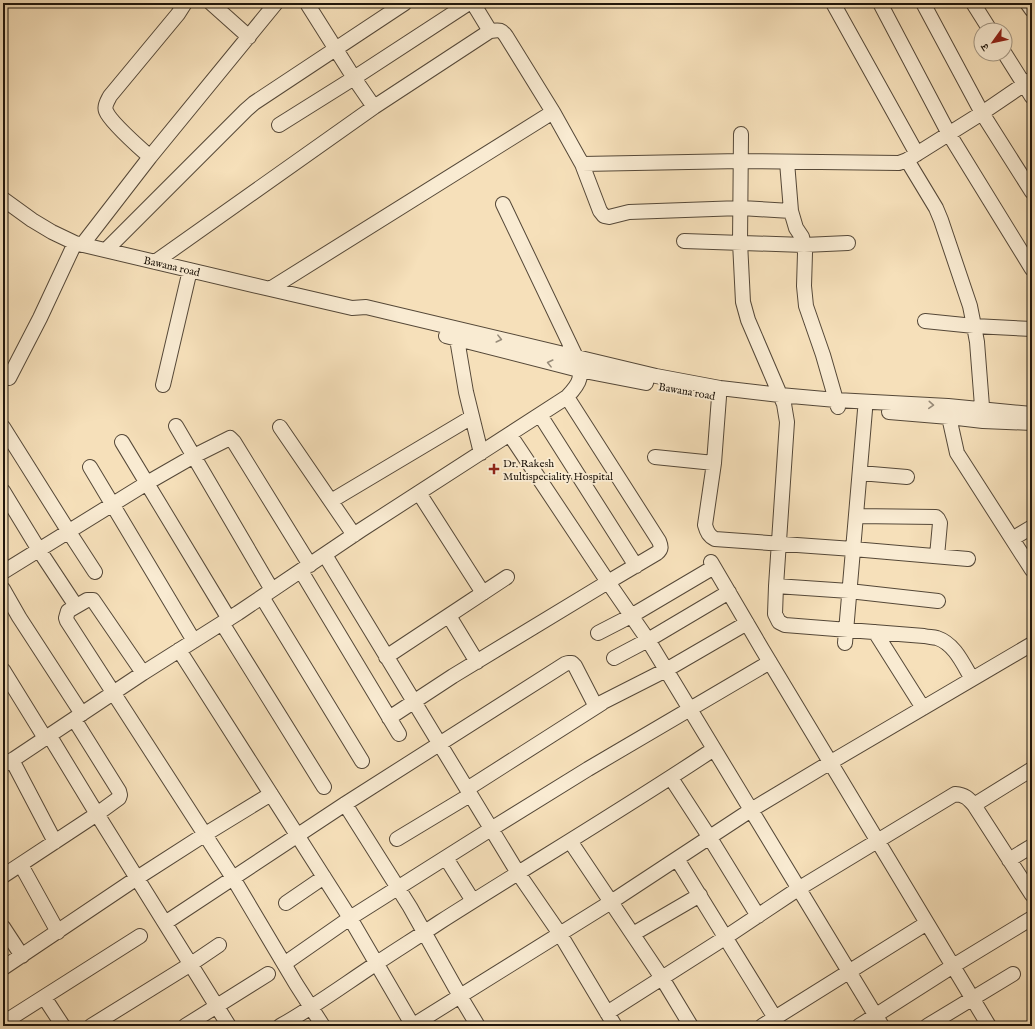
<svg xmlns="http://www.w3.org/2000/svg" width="1035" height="1029" font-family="'IM FELL English','Noto Serif Devanagari',serif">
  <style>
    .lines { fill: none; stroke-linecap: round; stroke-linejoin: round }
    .minor-casing { stroke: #554838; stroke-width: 16 }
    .minor { stroke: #f9ebd2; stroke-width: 14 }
    .oneway { stroke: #978b79 }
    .poi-dot { fill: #8f2418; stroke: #f9ebd2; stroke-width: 1.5 }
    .labels { text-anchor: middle; stroke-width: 3.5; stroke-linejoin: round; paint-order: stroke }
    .street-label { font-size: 11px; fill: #1f160c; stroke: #f9ebd2 }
    .poi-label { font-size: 11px; fill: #1f160c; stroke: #f9ebd2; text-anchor: start }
  </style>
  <rect width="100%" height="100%" fill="#f6e0ba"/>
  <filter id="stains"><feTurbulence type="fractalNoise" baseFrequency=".005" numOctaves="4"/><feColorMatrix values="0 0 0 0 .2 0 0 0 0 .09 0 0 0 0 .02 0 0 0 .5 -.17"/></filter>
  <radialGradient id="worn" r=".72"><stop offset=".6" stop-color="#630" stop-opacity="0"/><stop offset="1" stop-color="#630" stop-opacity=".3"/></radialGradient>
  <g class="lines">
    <g class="minor-casing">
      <path id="minor" d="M211 3 249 37
        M473 3 490 31
        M833 3 917 154
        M880 3 949 134 1032 269
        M923 3 982 113 1032 192
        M973 3 990 30
        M1027 3 1032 10
        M308 5 354 78 374 107
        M1005 54 1032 97
        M279 125 354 78 469 3
        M741 134 740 242 743 302 748 320 784 404 787 422 776 586 775 614 779 622 785 625 924 636C929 637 933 637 937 638 955 644 963 664 972 679
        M150 157C140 148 110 122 106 111 104 106 108 100 110 96L178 14 185 3
        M907 160 936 208 941 220 970 306 974 326 977 342 983 419
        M787 162 791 211 796 228 802 237 804 245 805 253 804 286 806 306 823 355 838 407
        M582 164 741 161 899 163 907 160 982 113 1032 79
        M3 199 32 220 52 232 75 243 270 289 352 308 366 307 656 376 720 388 780 395 836 400 948 406 1032 414
        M684 241 804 245 848 243
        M82 245 150 157 276 3
        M106 250 246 110 254 103 405 3
        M155 262 374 107 490 31C499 30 501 29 506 36L553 112 582 164 600 211 604 216 609 217 629 212 741 208 791 211
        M270 289 553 112
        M925 321 974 326 1032 329
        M446 336 579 370 646 383
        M457 339 466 392 481 453
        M9 378 40 318 75 243
        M163 385 190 270
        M719 397 714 463 705 525C707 532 709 536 715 539L853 549 968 559
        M949 408V417L957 453 1032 570
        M889 412 949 417 983 421 1032 423
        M540 415 636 566
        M176 426 272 590
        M3 427 69 532 95 572
        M280 427 354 535
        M510 435 608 582 657 553C662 549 661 546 659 541L567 397
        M122 442 229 619
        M655 457 714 463
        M90 467 194 641
        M860 473 907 477
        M3 491 39 550 76 606
        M419 493 483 593
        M331 501 472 417
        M856 516 936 517 938 519 940 523 937 556
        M1012 539 1032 527
        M325 555 518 873 560 934 615 1026
        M711 562 762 649 989 1026
        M301 571 399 734
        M3 572 147 483 194 456 230 438 234 442 310 565
        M776 586 849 591 938 601
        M3 589 19 617 82 714
        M262 597 362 761
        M449 616 477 662
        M222 623 324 787
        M875 632 923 708
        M598 633 631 616 714 567
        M845 643 865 410
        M179 650 350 918 413 1026
        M386 657 507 577
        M614 658 648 640 729 592
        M3 670 45 738
        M143 673 93 600H87L68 611 66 618 67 621 233 878 296 984 323 1026
        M389 718 453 676 608 582 648 640 882 1026
        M49 735 97 814 229 1026
        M12 760 55 842
        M3 765 14 759 143 673 238 613 361 530 567 397C582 381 582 378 576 357L503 204
        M671 778 710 838 758 916
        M467 789 602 703
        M345 804 410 907 460 996 478 1026
        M974 805 1032 769
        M397 839 470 795
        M570 841 662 978 691 1026
        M446 858 473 901
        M677 859 780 1026
        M1009 860 1032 846
        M21 865 58 932
        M3 876 97 814 119 798 120 795 119 791 74 719
        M286 903 324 877
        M165 923 345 804 565 664 568 663H572L575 666 593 701 595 703 599 704 666 670 747 623
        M3 927 22 956
        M633 934 700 895
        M284 964 350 918 491 829 588 769 770 662
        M3 968 137 878 204 835 271 794
        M44 997 63 1026
        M607 1013 720 941 798 889 955 794C965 795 968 798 974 805L1032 895
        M3 1023 140 936
        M91 1026 191 964 219 945
        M185 1026 268 974
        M280 1026C314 1007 345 984 377 963 398 949 419 936 440 922 531 864 624 809 714 749
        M412 1026 611 902 751 810 831 762 1032 644
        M762 1026 927 923
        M859 1026 953 966 1032 918
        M927 1026 1013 974"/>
    </g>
    <use href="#minor" class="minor"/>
  </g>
  <defs><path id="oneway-chevron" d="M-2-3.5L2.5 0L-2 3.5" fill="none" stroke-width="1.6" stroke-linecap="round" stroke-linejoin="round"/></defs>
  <g class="oneway">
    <use href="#oneway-chevron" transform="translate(499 339) rotate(14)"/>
    <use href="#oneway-chevron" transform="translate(550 363) rotate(-166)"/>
    <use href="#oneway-chevron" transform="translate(931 405) rotate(4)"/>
  </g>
  <path class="poi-dot" d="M492 463h4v4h4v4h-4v4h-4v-4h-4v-4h4z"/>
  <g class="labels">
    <g class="street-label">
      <text transform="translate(172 266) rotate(13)" y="4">Bawana road</text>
      <text transform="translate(687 391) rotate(10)" y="4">Bawana road</text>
    </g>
    <g class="poi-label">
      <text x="503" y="467">Dr. Rakesh<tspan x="503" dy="13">Multispeciality Hospital</tspan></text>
    </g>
  </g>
  <rect width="1035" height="1029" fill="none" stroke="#f6e0ba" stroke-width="16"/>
  <rect x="4" y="4" width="1027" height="1021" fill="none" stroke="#1f160c" stroke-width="2"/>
  <rect x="8" y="8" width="1019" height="1013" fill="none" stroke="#1f160c"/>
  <g transform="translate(993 42) rotate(237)"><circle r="19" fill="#f9ebd2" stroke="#a29683"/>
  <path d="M0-3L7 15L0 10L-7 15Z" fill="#8f2418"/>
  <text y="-6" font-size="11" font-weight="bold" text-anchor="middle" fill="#1f160c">उ</text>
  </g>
  <rect width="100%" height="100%" filter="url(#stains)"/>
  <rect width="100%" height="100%" fill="url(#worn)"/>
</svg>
